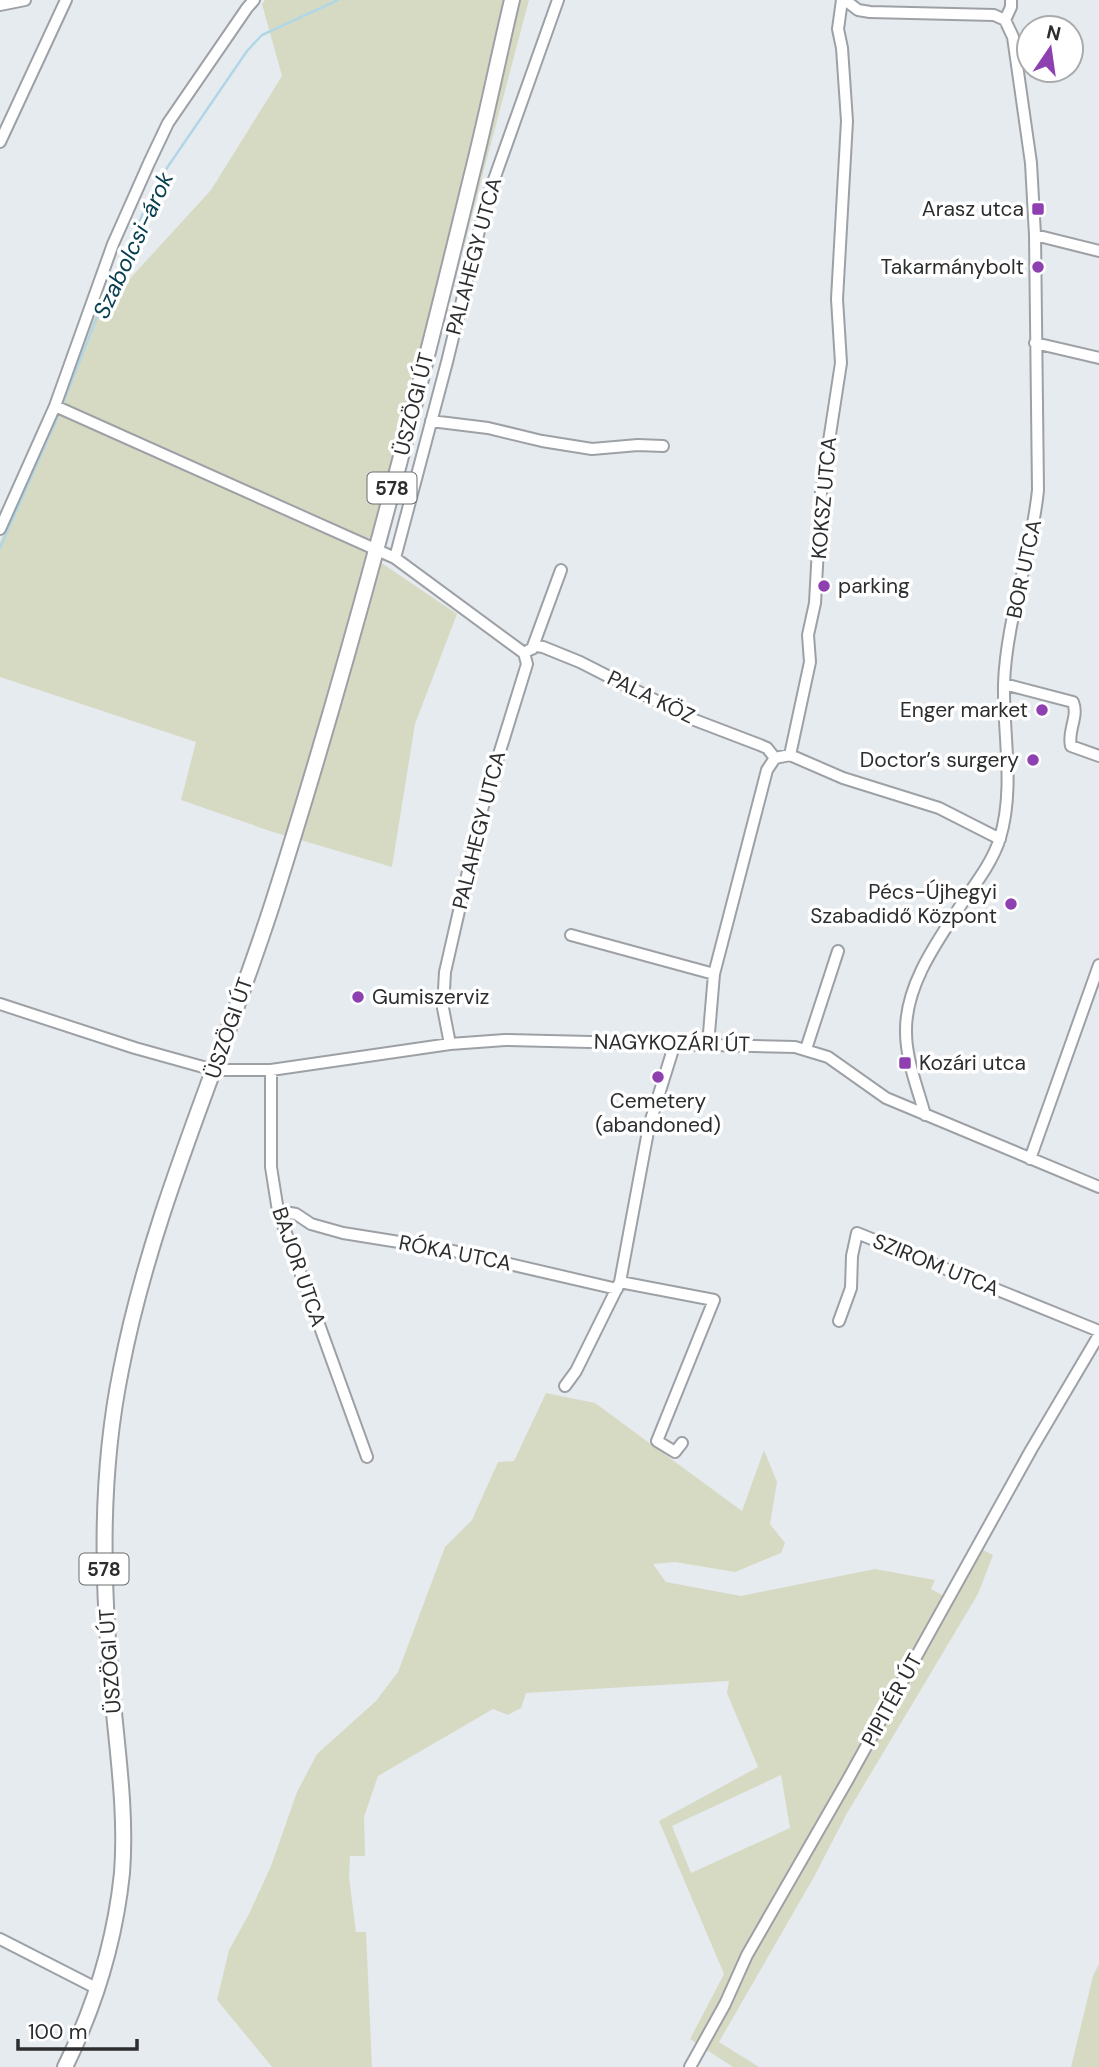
<svg xmlns="http://www.w3.org/2000/svg" width="1099" height="2067" font-family="'DM Sans',sans-serif">
  <style>
    .green { fill: #d7dac3; fill-rule: evenodd }
    .lines { fill: none; stroke-linecap: round; stroke-linejoin: round }
    .stream { stroke: #b1d7e7; stroke-width: 2.5 }
    .minor-casing { stroke: #9da1a6; stroke-width: 14 }
    .major-casing { stroke: #9da1a6; stroke-width: 18 }
    .minor { stroke: #fff; stroke-width: 10 }
    .major { stroke: #fff; stroke-width: 14 }
    .poi-dot { fill: #8e40b1; stroke: #fff; stroke-width: 2.5 }
    .labels { text-anchor: middle; stroke-width: 7; stroke-linejoin: round; paint-order: stroke }
    .shield { fill: #fff; stroke: #6b6c6d; stroke-width: 2 }
    .shield-label { font-size: 19px; font-weight: bold; fill: #2b2d2f }
    .poi-label { font-size: 21px; fill: #2b2d2f; stroke: #fff; text-anchor: end }
    .street-label { font-size: 21px; fill: #2b2d2f; stroke: #fff }
    .water-label { font-size: 23px; font-style: italic; fill: #084051; stroke: #fff }
  </style>
  <rect width="100%" height="100%" fill="#e6ebf0"/>
  <path class="green" d="M265 0H529L380 562 457 614 415 724 392 867 270 831 181 800 196 742 0 677V542L92 320 211 190 282 76 262 4Z
    M546 1393 595 1403 742 1511 764 1450 777 1482 770 1524 785 1543 781 1553 735 1572 675 1562 653 1564 666 1582 741 1596 875 1569 935 1580 931 1589 946 1597 973 1545 993 1555 978 1594 846 1815 814 1877 719 2042 759 2067H733L690 2039 724 1974 659 1821 758 1767 727 1693 729 1681 526 1693 521 1708 508 1715 493 1709 378 1776 364 1817 365 1856H350L349 1877 356 1932H366L372 2067H272L217 2000 229 1950 249 1914 271 1866 297 1792 317 1754 376 1701 398 1672 445 1547 472 1520 498 1462 514 1461ZM781 1775 790 1828 691 1873 672 1826Z
    M1099 1964V2067H1071L1093 1976Z"/>
  <g class="lines">
    <path class="stream" d="M62 406 106 294 158 181 247 51 262 35 338 0
      M0 548 60 412"/>
    <g class="minor-casing">
      <path id="minor" d="M845 0 858 10 870 12 994 15 1005 20
        M0 5 25 0
        M1005 20 1011 7V0
        M0 142 66 0
        M1035 235 1099 251
        M1035 343 1099 358
        M55 406 395 558 524 653 527 664 483 806 445 972 443 1008 450 1044
        M431 421 488 428 542 441 592 449 638 445 663 446
        M0 529 55 406 113 244 149 163 168 123 247 8 254 0
        M395 558 447 362 486 202 558 0
        M532 649 561 570
        M524 653 536 646 543 647 580 662 692 719 760 745 767 748 775 758
        M1004 684 1073 702C1079 717 1067 731 1071 746L1099 756
        M790 755 843 778 939 808 1000 839
        M571 935 714 974
        M0 1004 135 1048 214 1070H271L450 1044 505 1040 795 1047 828 1057 886 1098 1099 1187
        M708 1045 714 974 767 770 775 758 790 755 810 662 808 635 815 603 821 493 841 363 837 299 847 121 842 48 838 29 842 0
        M806 1049 838 951
        M271 1070V1167L278 1211 367 1457
        M925 1115C918 1089 906 1060 906 1032 905 985 938 940 963 902 976 883 993 861 1000 838 1015 788 1003 735 1004 684 1006 620 1032 553 1038 490L1035 235 1031 163 1013 37 1005 20
        M1030 1159 1099 965
        M278 1211 296 1214 311 1224 343 1233 449 1250 617 1289
        M620 1282 649 1126 675 1043
        M839 1321 851 1288 852 1256 857 1233 1099 1331
        M565 1386 576 1371 620 1282 714 1300 657 1441 675 1452 682 1443
        M0 1939 98 1989
        M690 2067 725 2004 747 1955 847 1781 1031 1450 1099 1335"/>
    </g>
    <g class="major-casing">
      <path id="major" d="M65 2067C95 2006 115 1941 122 1873 127 1809 116 1743 111 1680 102 1576 100 1473 121 1370 152 1209 223 1058 273 902 349 663 412 421 471 178 486 119 498 59 512 0"/>
    </g>
    <use href="#minor" class="minor"/>
    <use href="#major" class="major"/>
  </g>
  <g class="poi-dot">
    <rect x="1031" y="202" width="14" height="14" rx="3.5"/>
    <circle cx="1038" cy="267" r="7"/>
    <circle cx="824" cy="586" r="7"/>
    <circle cx="1042" cy="710" r="7"/>
    <circle cx="1033" cy="760" r="7"/>
    <circle cx="1011" cy="904" r="7"/>
    <circle cx="358" cy="997" r="7"/>
    <rect x="898" y="1056" width="14" height="14" rx="3.5"/>
    <circle cx="658" cy="1077" r="7"/>
  </g>
  <g class="labels">
    <g class="shield">
      <rect x="367.5" y="472.5" width="49" height="31" rx="5"/>
      <rect x="79.5" y="1553.5" width="49" height="31" rx="5"/>
    </g>
    <g class="shield-label">
      <text x="392" y="495">578</text>
      <text x="104" y="1576">578</text>
    </g>
    <g class="poi-label">
      <text x="1024" y="216">Arasz utca</text>
      <text x="1024" y="274">Takarmánybolt</text>
      <text x="838" y="593" text-anchor="start">parking</text>
      <text x="1028" y="717">Enger market</text>
      <text x="1019" y="767">Doctor’s surgery</text>
      <text x="997" y="899">Pécs-Újhegyi<tspan x="997" dy="24">Szabadidő Központ</tspan></text>
      <text x="372" y="1004" text-anchor="start">Gumiszerviz</text>
      <text x="919" y="1070" text-anchor="start">Kozári utca</text>
      <text x="658" y="1108" text-anchor="middle">Cemetery<tspan x="658" dy="24">(abandoned)</tspan></text>
    </g>
    <g class="street-label">
      <text transform="translate(474 256) rotate(-75)" y="7">PALAHEGY UTCA</text>
      <text transform="translate(414 404) rotate(-76)" y="7">ÜSZÖGI ÚT</text>
      <text transform="translate(824 498) rotate(-85)" y="7">KOKSZ UTCA</text>
      <text transform="translate(1024 569) rotate(-78)" y="7">BOR UTCA</text>
      <text transform="translate(651 697) rotate(26)" y="7">PALA KÖZ</text>
      <text transform="translate(479 830) rotate(-76)" y="7">PALAHEGY UTCA</text>
      <text transform="translate(229 1028) rotate(-71)" y="7">ÜSZÖGI ÚT</text>
      <text transform="translate(672 1043) rotate(1)" y="7">NAGYKOZÁRI ÚT</text>
      <text transform="translate(455 1253) rotate(11)" y="7">RÓKA UTCA</text>
      <text transform="translate(936 1265) rotate(22)" y="7">SZIROM UTCA</text>
      <text transform="translate(299 1267) rotate(71)" y="7">BAJOR UTCA</text>
      <text transform="translate(110 1661) rotate(-94)" y="7">ÜSZÖGI ÚT</text>
      <text transform="translate(892 1700) rotate(-61)" y="7">PIPITÉR ÚT</text>
    </g>
    <g class="water-label">
      <text transform="translate(133 245) rotate(-65)" y="8">Szabolcsi-árok</text>
    </g>
  </g>
  <g transform="translate(1050 49) rotate(13)"><circle r="33" fill="#ffffff" stroke="#aaabac" stroke-width="2"/>
  <path d="M0-5L12 26L0 18L-12 26Z" fill="#8e40b1"/>
  <text y="-10" font-size="19" font-weight="bold" text-anchor="middle" fill="#2b2d2f">N</text>
  </g>
  <path d="M18 2039v10h119v-10" fill="none" stroke="#2b2d2f" stroke-width="3.5"/>
  <text x="28" y="2039" font-size="21" fill="#2b2d2f" stroke="#ffffff" stroke-width="5" paint-order="stroke">100 m</text>
</svg>
